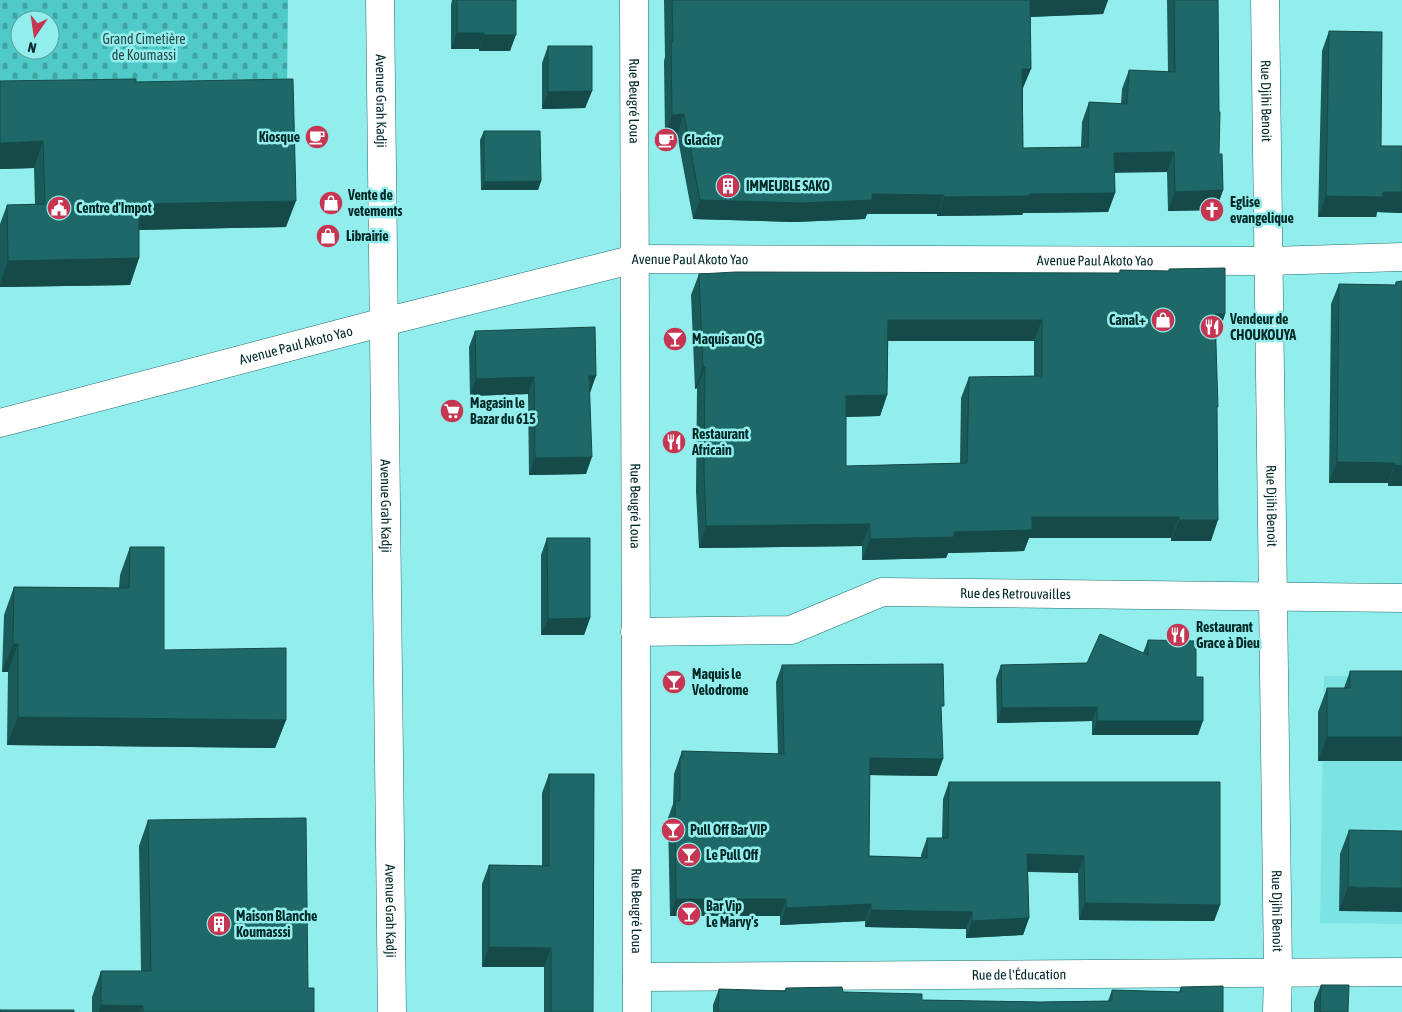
<svg xmlns="http://www.w3.org/2000/svg" width="1402" height="1012" font-family="'Asap Condensed',sans-serif">
  <style>
    .built { fill: #7be4e2 }
    .cemetery { fill: url(#cemetery-stones); fill-rule: evenodd }
    .lines { fill: none; stroke-linecap: round; stroke-linejoin: round }
    .minor-casing { stroke: #256e6e; stroke-width: 29 }
    .minor { stroke: #fff; stroke-width: 28 }
    .wall { fill: #1a5a59; fill-rule: evenodd }
    .shaded-wall { fill: #154a49 }
    .building { fill: #1e6968; stroke: #154a49; fill-rule: evenodd }
    .labels { text-anchor: middle; stroke-width: 5; stroke-linejoin: round; paint-order: stroke }
    .park-label { font-size: 14px; fill: #294b4a; stroke: #92eeec }
    .street-label { font-size: 14px; fill: #002928; stroke: #92eeec }
    .poi-label { font-size: 14px; font-weight: bold; fill: #002928; stroke: #92eeec; text-anchor: start }
  </style>
  <defs>
    <pattern id="cemetery-stones" width="16" height="16" patternUnits="userSpaceOnUse" patternTransform="scale(1.25)"><rect width="16" height="16" fill="#50cac8"/><path d="M2 7V4a2 2 0 0 1 4 0v3zM10 15v-3a2 2 0 0 1 4 0v3z" fill="#40a4a2"/></pattern>
  </defs>
  <rect width="100%" height="100%" fill="#92eeec"/>
  <path class="built" d="M1324 676 1402 677V924L1320 923Z"/>
  <path class="cemetery" d="M0 0H288L287 93H0ZM20 20H50V50H20Z"/>
  <g class="lines">
    <g class="minor-casing">
      <g id="minor">
        <path id="s1" d="M380 0 392 1012"/>
        <path id="s2" d="M634 0 637 1012"/>
        <path id="s3" d="M1265 0 1278 972 1277 1012"/>
        <path id="s4" d="M0 423 384 322 635 259 1268 261 1402 257"/>
        <path id="s5" d="M635 632 791 630 882 592 1402 598"/>
        <path id="s6" d="M637 977 1402 972"/>
      </g>
    </g>
    <use href="#minor" class="minor"/>
  </g>
  <path class="wall" d="M452 0H516L510 51H479V49H451V5Z
    M664 0H1108L1103 14 1031 17 1023 88V148L1081 147 1082 122 1089 102 1121 104 1122 89 1129 70 1168 72 1167 0H1218L1219 154 1223 190 1216 210 1168 211 1167 172H1114L1115 193 1108 212 1023 213 1022 215 937 216V214H867L865 219 794 222 693 219 677 134H665L664 61 665 57Z
    M1329 31 1381 146H1402V213L1377 212 1376 217H1318L1322 51Z
    M548 46 592 91 585 108 542 109V63Z
    M136 82 286 227 139 230V258L130 285 0 287V224L7 205 35 204 34 168 0 169Z
    M484 131 541 181 538 190H481L480 140Z
    M1169 269 1225 314 1218 335H1216L1217 411 1211 541H1171V538H1029L1024 551 948 553 946 558 862 560V546L699 548 696 492 697 388 695 389 691 295 699 274 1119 273 1120 270 1169 271ZM888 341H1034V376L969 377 961 398 960 463 846 466V417L880 416 887 395Z
    M1402 281V486H1388V483H1329L1331 304 1339 284 1395 285 1396 282Z
    M475 331 590 393 586 474 529 475 528 394 470 396 469 347Z
    M547 538 590 618 584 635H541V555Z
    M130 547 164 650 286 720 275 748 7 745 8 672H2L4 615 14 587 119 588 120 575Z
    M1148 640 1196 677 1198 735H1092V721L997 723 996 679 1001 665 1087 663 1143 653Z
    M782 665 942 713 937 776 870 775 869 856 921 857V855L927 838H942L943 799 949 782 1220 905 1214 921 1079 920 1078 873 1028 872 1029 918 1023 935 966 938V929L865 927V921L780 925V916H670L668 818 673 804 674 774 682 751 778 754 776 682Z
    M1350 671H1402V761H1318V712L1327 688H1344Z
    M549 774 593 1012H544V967H482V884L489 865 542 866V793Z
    M148 820 308 988 314 1012H92V997L101 971H141L139 846Z
    M1349 830 1402 831 1339 911 1340 854Z
    M1321 985 1348 1012H1314V1002Z
    M1181 987 1223 1012H713V1005L719 989 784 991 786 988 843 992 922 1000 1040 1002 1108 1001 1112 990 1179 992Z"/>
  <path class="shaded-wall" d="M1030 0H1108L1103 14 1023 17Z
    M457 33H484L479 49H451Z
    M484 35H516L510 51H479Z
    M1022 69H1031L1023 88H1015Z
    M592 91 585 108 542 109 548 92Z
    M684 114 677 134H665L672 115Z
    M43 141 34 168 0 169V143Z
    M1174 152 1167 172 1107 173 1114 153Z
    M541 181 538 190H481L484 182Z
    M1223 190 1216 210 1168 211 1175 192Z
    M1383 192H1402V213L1377 212 1376 217H1318L1326 196Z
    M1115 193 1108 212 1023 213 1022 215 937 216 944 197 1029 194Z
    M872 194 944 195 937 214H867L865 219 794 222 693 219 700 200Z
    M296 201 286 227 129 230 139 204Z
    M139 258 130 285 0 287V284L8 261Z
    M1215 314H1225L1218 335H1207Z
    M888 320H1042L1034 341H880Z
    M703 367H705L697 388 695 389Z
    M589 376H596L590 393Z
    M534 377 528 394 470 396 476 379Z
    M887 395 880 416 839 417 846 396Z
    M592 457 586 474 529 475 535 458Z
    M1337 462 1395 463 1388 483H1329Z
    M1395 465 1402 466V486H1388Z
    M1032 517H1179L1171 538H1029L1024 551 948 553 946 558 862 560 870 539 954 532Z
    M1179 520H1218L1211 541H1171Z
    M870 524 862 546 699 548 706 526Z
    M590 618 584 635H541L548 619Z
    M13 644H18L8 672H2Z
    M1097 707 1092 721 997 723 1002 708Z
    M18 717 286 720 275 748 7 745Z
    M1097 721H1203L1198 735H1092Z
    M1327 737H1402V761H1318Z
    M870 758 943 759 937 776 864 775Z
    M1027 854 1084 856 1078 873 1021 871Z
    M1348 887 1402 888V912L1339 911Z
    M676 899H786L780 916H670Z
    M1085 903 1220 905 1214 921 1079 920Z
    M871 904 865 921 780 925 786 908Z
    M871 910 972 912 966 929 865 927Z
    M1029 918 1023 935 966 938 972 921Z
    M489 947 551 948 544 967H482Z
    M101 1005 143 1006 140 1012H99Z"/>
  <path class="building" d="M457 0H516V35H484V33H457Z
    M672 0H1030L1031 69H1022L1023 148 1088 147 1089 102 1127 104 1129 70 1175 72 1174 0H1218L1219 112H1220L1219 154H1222L1223 190 1175 192 1174 152 1114 153 1115 193 1029 194V196L944 197V195L872 194V200L801 203 700 200 684 114 672 115 671 42H673Z
    M1329 31 1382 32 1381 146H1402V192H1383V197L1326 196Z
    M548 46H592V91L548 92Z
    M136 79V82L293 79 296 201 139 204V258L8 261 7 205 45 204 43 141 0 143V81Z
    M484 131H540L541 181 484 182Z
    M1225 268V314H1215L1218 407H1217L1218 520H1179V517H1032V530L954 532V537L870 539V524L706 526 704 471 705 367H703L699 274 736 272 1120 273V270L1169 271V269ZM888 320H1042V376L969 377 967 463 846 466V396L887 395Z
    M1402 281V466L1395 465V463L1337 462 1339 284 1396 285V282Z
    M595 327 596 376H589L592 457 535 458 534 377 476 379 475 331Z
    M547 538H590V618L548 619Z
    M130 547H164V650L286 648V720L18 717V644H13L14 587 129 588Z
    M1100 634 1148 655V640L1196 641V677H1203V721H1097V707L1002 708 1001 665 1087 663Z
    M943 664 944 706H941L943 759 870 758 869 856 927 858V838H948L949 782H1220V905L1085 903 1084 856 1027 854 1029 918 972 921V912L871 910V904L786 908V899H676L675 801H680V758L682 757V751L784 754 782 665Z
    M1350 671H1402V737H1327V688H1350Z
    M549 774H594L593 1012H551V948L489 947V865L549 866Z
    M306 818 308 988H314V1012H143V1006L101 1005V971H151L148 820Z
    M1349 830 1402 831V888L1348 887Z
    M1321 985H1349L1348 1012H1320Z
    M1223 986V1012H718L719 989 786 991V988L842 987 843 992 922 994V1000L1040 1002 1112 1001V990L1181 992V987Z
    M0 1010H74V1012H0Z"/>
  <defs>
    <g id="cafe-disc" transform="scale(1.25)"><circle r="9.5" fill="#c63652" stroke="#92eeec"/><path d="M-5.5-4.5H6V0H3Q3 3.5 0 3.5H-2.5Q-5.5 3.5-5.5 0ZM3-3.2v2h1.7v-2ZM-6 4.5H4V6H-6Z" fill="#fff"/></g>
    <g id="building-disc" transform="scale(1.25)"><circle r="9.5" fill="#c63652" stroke="#92eeec"/><path d="M-4-6H4V6H1V3H-1V6H-4ZM-2.5-4.3h1.7v1.8h-1.7ZM.8-4.3h1.7v1.8H.8ZM-2.5-1h1.7V.8h-1.7ZM.8-1h1.7V.8H.8Z" fill="#fff"/></g>
    <g id="shop-disc" transform="scale(1.25)"><circle r="9.5" fill="#c63652" stroke="#92eeec"/><path d="M-5-2.5h2.3a2.7 3.5 0 0 1 5.4 0H5L5.5 6h-11ZM-1.5-2.5h3a1.5 2.3 0 0 0-3 0Z" fill="#fff"/></g>
    <g id="civic-disc" transform="scale(1.25)"><circle r="9.5" fill="#c63652" stroke="#92eeec"/><path d="M-.6-6.5H3V-4.5H.6V-3L4-1V1h2V6H-6V1h2V-1L-.6-3ZM-1.2 2.5V6h2.4V2.5Z" fill="#fff"/></g>
    <g id="church-disc" transform="scale(1.25)"><circle r="9.5" fill="#c63652" stroke="#92eeec"/><path d="M-1.2-6h2.4v3.5h3.3v2.4h-3.3V6h-2.4V-.1h-3.3v-2.4h3.3Z" fill="#fff"/></g>
    <g id="restaurant-disc" transform="scale(1.25)"><circle r="9.5" fill="#c63652" stroke="#92eeec"/><path d="M-5-6h1v4h1v-4h1v4h1v-4h1v5L-1.5 .5V6h-2V.5L-5-1ZM5-6V6H3V1.5H1.5Q1.5-4 5-6Z" fill="#fff"/></g>
    <g id="bar-disc" transform="scale(1.25)"><circle r="9.5" fill="#c63652" stroke="#92eeec"/><path d="M-6-5H6L.8 .8V4.5H3.5V6h-7V4.5H-.8V.8Z" fill="#fff"/></g>
    <g id="supermarket-disc" transform="scale(1.25)"><circle r="9.5" fill="#c63652" stroke="#92eeec"/><path d="M-6-5.5h2.5l.6 2H6L4.5 2H-2.5L-4.4-4H-6ZM-1.5 3.2a1.3 1.3 0 1 0 .1 0ZM3 3.2a1.3 1.3 0 1 0 .1 0Z" fill="#fff"/></g>
  </defs>
  <g fill-rule="evenodd">
    <use href="#cafe-disc" x="317" y="137"/>
    <use href="#cafe-disc" x="666" y="140"/>
    <use href="#building-disc" x="728" y="186"/>
    <use href="#shop-disc" x="331" y="203"/>
    <use href="#civic-disc" x="59" y="208"/>
    <use href="#church-disc" x="1212" y="210"/>
    <use href="#shop-disc" x="328" y="236"/>
    <use href="#shop-disc" x="1163" y="320"/>
    <use href="#restaurant-disc" x="1212" y="327"/>
    <use href="#bar-disc" x="675" y="339"/>
    <use href="#supermarket-disc" x="452" y="411"/>
    <use href="#restaurant-disc" x="674" y="442"/>
    <use href="#restaurant-disc" x="1178" y="635"/>
    <use href="#bar-disc" x="674" y="682"/>
    <use href="#bar-disc" x="673" y="830"/>
    <use href="#bar-disc" x="689" y="855"/>
    <use href="#bar-disc" x="689" y="914"/>
    <use href="#building-disc" x="219" y="924"/>
  </g>
  <g class="labels">
    <g class="park-label">
      <text x="144" y="44">Grand Cimetière<tspan x="144" dy="16">de Koumassi</tspan></text>
    </g>
    <g class="street-label">
      <text dy="5" stroke="none"><textPath href="#s1" startOffset="101">Avenue Grah Kadji</textPath></text>
      <text dy="5" stroke="none"><textPath href="#s2" startOffset="101">Rue Beugré Loua</textPath></text>
      <text dy="5" stroke="none"><textPath href="#s3" startOffset="101">Rue Djihi Benoit</textPath></text>
      <text dy="5" stroke="none"><textPath href="#s4" startOffset="711">Avenue Paul Akoto Yao</textPath></text>
      <text dy="5" stroke="none"><textPath href="#s4" startOffset="1116">Avenue Paul Akoto Yao</textPath></text>
      <text dy="5" stroke="none"><textPath href="#s4" startOffset="306">Avenue Paul Akoto Yao</textPath></text>
      <text dy="5" stroke="none"><textPath href="#s1" startOffset="506">Avenue Grah Kadji</textPath></text>
      <text dy="5" stroke="none"><textPath href="#s2" startOffset="506">Rue Beugré Loua</textPath></text>
      <text dy="5" stroke="none"><textPath href="#s3" startOffset="506">Rue Djihi Benoit</textPath></text>
      <text dy="5" stroke="none"><textPath href="#s5" startOffset="388">Rue des Retrouvailles</textPath></text>
      <text dy="5" stroke="none"><textPath href="#s1" startOffset="911">Avenue Grah Kadji</textPath></text>
      <text dy="5" stroke="none"><textPath href="#s2" startOffset="911">Rue Beugré Loua</textPath></text>
      <text dy="5" stroke="none"><textPath href="#s3" startOffset="911">Rue Djihi Benoit</textPath></text>
      <text dy="5" stroke="none"><textPath href="#s6" startOffset="382">Rue de l'Éducation</textPath></text>
    </g>
    <g class="poi-label">
      <text x="300" y="142" text-anchor="end">Kiosque</text>
      <text x="684" y="145">Glacier</text>
      <text x="746" y="191">IMMEUBLE SAKO</text>
      <text x="348" y="200">Vente de<tspan x="348" dy="16">vetements</tspan></text>
      <text x="1230" y="207">Eglise<tspan x="1230" dy="16">evangelique</tspan></text>
      <text x="76" y="213">Centre d'Impot</text>
      <text x="346" y="241">Librairie</text>
      <text x="1230" y="324">Vendeur de<tspan x="1230" dy="16">CHOUKOUYA</tspan></text>
      <text x="1146" y="325" text-anchor="end">Canal+</text>
      <text x="692" y="344">Maquis au QG</text>
      <text x="470" y="408">Magasin le<tspan x="470" dy="16">Bazar du 615</tspan></text>
      <text x="692" y="439">Restaurant<tspan x="692" dy="16">Africain</tspan></text>
      <text x="1196" y="632">Restaurant<tspan x="1196" dy="16">Grace à Dieu</tspan></text>
      <text x="692" y="679">Maquis le<tspan x="692" dy="16">Velodrome</tspan></text>
      <text x="690" y="835">Pull Off Bar VIP</text>
      <text x="706" y="860">Le Pull Off</text>
      <text x="706" y="911">Bar Vip<tspan x="706" dy="16">Le Marvy's</tspan></text>
      <text x="236" y="921">Maison Blanche<tspan x="236" dy="16">Koumasssi</tspan></text>
    </g>
  </g>
  <g transform="translate(35 35) rotate(193)"><circle r="24" fill="#92eeec" stroke="#589f9e"/>
  <path d="M0-4L9 19L0 12L-9 19Z" fill="#c63652"/>
  <text y="-8" font-size="14" font-weight="bold" text-anchor="middle" fill="#002928">N</text>
  </g>
</svg>
